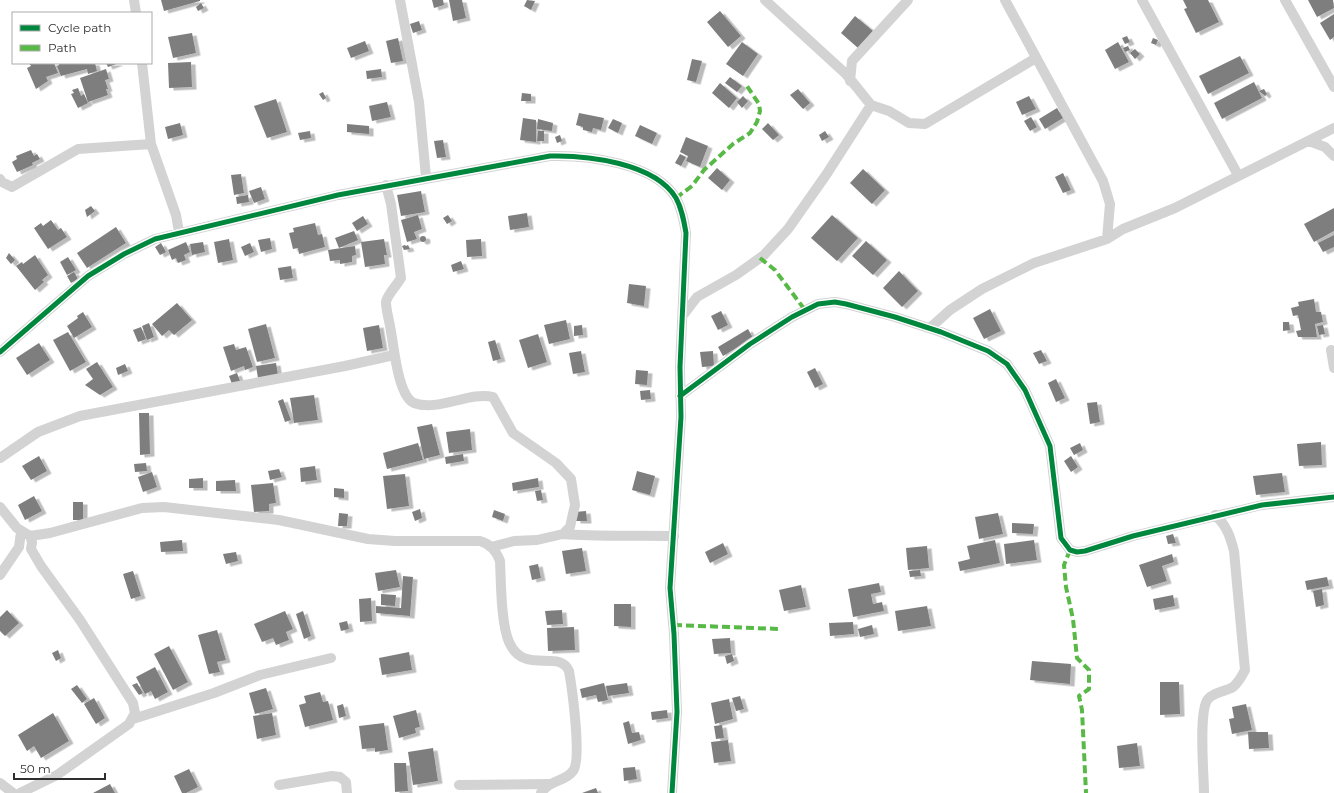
<svg xmlns="http://www.w3.org/2000/svg" width="1334" height="793" font-family="Montserrat,sans-serif">
  <style>
    .building { fill: #7e7e7e; filter: url(#shadow) }
    .lines { fill: none; stroke-linecap: round; stroke-linejoin: round }
    .minor { stroke: #d3d3d3; stroke-width: 10 }
    .quiet { stroke: #58b947; stroke-width: 4; stroke-dasharray: 8 4; stroke-linecap: butt }
    .cycleway-casing { stroke: #fff; stroke-width: 8 }
    .cycleway { stroke: #00873e; stroke-width: 5 }
  </style>
  <defs>
    <filter id="shadow"><feDropShadow dx="4.5" dy="2.5" stdDeviation="0" flood-color="#0004"/></filter>
  </defs>
  <rect width="100%" height="100%" fill="#fff"/>
  <path class="building" d="M161 0H200V1L164 11Z
    M432 0H443L444 5 434 8Z
    M449 0H462L466 18 453 21Z
    M527 0 535 1 531 10 524 6Z
    M1183 0H1208L1219 22 1196 33 1184 9 1187 8Z
    M1308 0H1333L1334 8 1317 17Z
    M201 3 204 8 198 11 196 7Z
    M720 11 741 36 728 47 707 22Z
    M1334 14V37L1330 40 1320 23Z
    M855 16 873 31 858 48 841 33Z
    M419 21 422 30 413 33 410 24Z
    M192 33 196 53 173 58 168 37Z
    M1127 36 1130 42 1125 44 1122 38Z
    M398 38 403 61 391 63 386 41Z
    M1153 38 1158 40 1156 45 1151 43Z
    M365 41 369 51 351 58 347 48Z
    M742 42 758 54 743 76 726 64Z
    M1118 42 1129 62 1115 69 1105 50Z
    M1128 46 1130 50 1125 52 1123 48Z
    M1135 49 1140 54 1135 59 1130 53Z
    M1240 56 1249 73 1208 94 1199 76Z
    M692 59 702 61 696 82 687 80Z
    M191 62 192 87 169 88 168 63Z
    M29 63H54L58 73 46 77 48 81 36 89 27 68 31 66Z
    M59 63H95L97 71 88 74 87 69 61 76 57 66 59 65Z
    M106 63H119L108 67Z
    M106 69 109 79 105 80 108 89H106L108 95 88 102 80 78Z
    M381 69 382 77 367 79 366 71Z
    M730 77 742 86 737 92 725 83Z
    M1254 82 1262 98 1222 119 1214 103Z
    M720 83 737 98 729 108 712 93Z
    M78 88 81 96 84 94 88 103 78 108 71 94 74 93 72 90Z
    M798 89 810 103 803 109 790 95Z
    M1264 89 1267 94 1265 96 1259 91Z
    M323 92 326 98 323 100 319 94Z
    M522 93 531 94V101H521Z
    M743 96 748 101 742 108 737 102Z
    M1029 96 1036 109 1022 115 1016 102Z
    M276 99 287 132 267 138 254 106Z
    M387 102 391 117 372 121 369 106Z
    M1057 108 1063 118 1045 129 1039 119Z
    M579 113 604 118 601 130 593 128 592 132 583 130V127L576 125Z
    M1031 117 1037 127 1030 131 1024 121Z
    M523 118 536 120V142L520 140Z
    M538 119 553 123 552 131 537 129Z
    M613 119 622 123 618 133 608 128Z
    M180 123 183 135 168 139 165 127Z
    M768 123 779 135 773 140 762 129Z
    M347 124 369 126V134L347 132Z
    M640 125 657 133 652 144 635 136Z
    M310 131 311 138 300 140 298 133Z
    M538 131H544V141H537Z
    M825 131 829 137 822 141 819 135Z
    M560 135 562 141 557 143 555 137Z
    M686 137 708 146 700 167 686 161 688 156 680 152Z
    M443 140 446 157 437 158 434 141Z
    M31 150 34 156 37 154 40 159 32 163 33 165 17 172 12 162 17 159 16 156Z
    M680 154 686 157 681 166 675 163Z
    M717 168 730 180 722 190 708 178Z
    M863 169 885 190 872 204 850 183Z
    M1063 173 1071 190 1063 193 1055 177Z
    M241 174 244 193 234 195 231 175Z
    M261 187 265 199 254 203 249 191Z
    M421 191 425 212 401 216 397 195Z
    M248 195 249 202 237 204 236 197Z
    M91 206 95 211 87 217 85 210Z
    M1334 208V231L1314 242 1304 224Z
    M527 213 529 227 510 230 508 216Z
    M418 215 422 229 414 232 417 239 407 242 401 220Z
    M448 215 452 221 447 224 443 218Z
    M832 215 858 238 837 261 811 238Z
    M363 216 368 224 357 231 352 223Z
    M51 220 58 230 61 228 67 237 48 249 34 228 41 223 43 226Z
    M315 223 318 235 322 234 325 247 299 254 298 248 293 249 289 233 294 232 293 228Z
    M116 227 126 243 87 268 77 253Z
    M354 231 358 240 339 248 335 238Z
    M1334 235V247L1323 252 1318 243Z
    M420 239a3 3 0 1 1 6 0a3 3 0 1 1-6 0Z
    M270 238 272 249 261 252 258 240Z
    M229 239 233 260 218 263 214 242Z
    M384 239 387 255H384L385 264 365 267 361 242Z
    M481 239 482 256 467 257 466 240Z
    M866 241 887 260 873 275 852 256Z
    M186 242 190 252 184 255 186 260 178 263 176 258 172 260 168 250Z
    M203 242 205 252 192 255 190 244Z
    M161 243 166 252 160 255 155 247Z
    M250 243 254 252 245 256 241 247Z
    M405 245 406 246 408 245 410 249 404 250 402 246Z
    M355 246 356 255 352 256V262L340 264V260L330 261 328 250Z
    M9 253 15 260 11 264 6 258Z
    M35 255 48 275 42 280 44 282 35 290 16 266 22 262 23 264Z
    M68 257 76 270 67 275 60 262Z
    M461 261 464 269 453 272 451 265Z
    M291 266 293 278 280 280 278 268Z
    M899 271 918 291 902 307 883 288Z
    M74 272 78 279 71 283 67 276Z
    M629 284 646 286 644 306 627 303Z
    M1314 299 1316 312H1321L1323 322 1315 324 1317 337H1298L1296 331 1301 330 1298 315 1293 316 1291 308 1299 306 1298 302Z
    M177 303 192 320 174 335 169 330 162 336 152 324Z
    M990 309 1001 331 984 339 973 318Z
    M721 311 728 325 718 330 711 316Z
    M83 312 92 327 74 338 67 326 78 318 77 316Z
    M566 320 570 339 549 344 544 325Z
    M1283 322H1289L1290 330 1283 331Z
    M149 323 154 337 147 340 142 326Z
    M266 324 275 358 257 362 248 329Z
    M379 325 383 348 367 351 363 328Z
    M582 325 583 335 574 336V326Z
    M1323 325 1325 334 1319 335 1317 326Z
    M141 327 146 339 138 342 133 330Z
    M748 329 753 338 723 356 718 347Z
    M68 332 86 362 70 371 53 340Z
    M538 334 547 362 528 368 519 340Z
    M495 340 501 359 493 361 488 342Z
    M39 343 50 360 27 375 16 358Z
    M234 344 236 350 246 347 253 367 245 370 244 366 231 371 223 347Z
    M1041 350 1047 361 1039 364 1033 353Z
    M581 351 585 372 573 374 569 353Z
    M713 351 714 366 702 367 700 352Z
    M97 362 113 387 100 395 85 385 93 379 86 369Z
    M276 363 278 375 258 378 256 366Z
    M125 364 128 371 118 375 116 368Z
    M815 368 823 384 815 388 807 372Z
    M636 370 648 371 647 385 635 384Z
    M237 373 240 381 232 384 229 376Z
    M1056 379 1065 398 1056 402 1048 383Z
    M650 390 651 399 641 400 640 391Z
    M314 395 318 420 294 423 290 398Z
    M283 399 291 420 285 422 278 401Z
    M1097 402 1100 422 1090 424 1087 403Z
    M139 413H149L150 454 140 455Z
    M432 424 440 455 424 459 417 427Z
    M470 429 472 450 449 453 446 432Z
    M1321 442 1322 465 1299 466 1297 444Z
    M418 443 423 460 387 469 383 453Z
    M1080 443 1083 450 1074 455 1070 448Z
    M463 454 464 461 446 464 445 457Z
    M39 456 47 471 31 480 22 466Z
    M1071 456 1078 467 1071 472 1064 461Z
    M146 463 147 471 135 472 134 464Z
    M315 466 317 480 301 482 300 468Z
    M279 469 282 477 270 480 268 471Z
    M637 471 655 476 650 495 632 490Z
    M152 472 157 487 143 492 138 477Z
    M1282 473 1285 492 1256 495 1253 476Z
    M405 474 409 506 387 509 383 476Z
    M203 478V488H189V479Z
    M538 478 539 487 513 491 512 483Z
    M235 480 236 491H216V481Z
    M273 483 276 503 269 504V511L254 512 251 485Z
    M334 488 344 489V498L334 497Z
    M541 490 543 500 537 501 535 491Z
    M34 496 42 511 25 520 18 505Z
    M73 502H83V520H73Z
    M420 509 422 518 415 521 412 512Z
    M494 510 505 514 503 521 492 517Z
    M586 511 587 521H576L575 512Z
    M339 513 348 514 347 526H338Z
    M998 513 1003 534 979 539 975 517Z
    M1012 523 1034 524 1033 534 1012 533Z
    M1173 534 1176 543 1168 544 1166 536Z
    M182 540 183 551 161 552 160 542Z
    M995 540 1000 563 960 571 958 562 970 559 967 546Z
    M1034 540 1037 560 1006 564 1004 544Z
    M723 543 728 554 710 563 705 552Z
    M927 546 929 568 908 570 906 548Z
    M582 548 586 571 566 574 562 551Z
    M236 552 238 561 226 564 223 554Z
    M1172 554 1174 562 1162 566 1167 581 1147 587 1139 565Z
    M538 564 541 578 532 580 529 566Z
    M396 570 400 587 378 591 375 573Z
    M920 570 921 576 910 577 909 571Z
    M133 571 141 596 131 599 123 574Z
    M403 576 413 577 410 616 376 613V606L401 608Z
    M1327 577 1329 586 1307 590 1305 581Z
    M879 583 881 592 871 594 873 604 882 602 884 611 853 617 848 589Z
    M801 585 806 607 784 611 779 590Z
    M1322 589 1324 605 1316 607 1313 591Z
    M381 594 396 595 395 606 381 605Z
    M1173 595 1175 606 1155 610 1153 599Z
    M371 598 372 621 360 622 359 599Z
    M614 604H631V627L614 626Z
    M927 606 931 626 898 631 895 611Z
    M7 610 19 623 5 636 0 631V617Z
    M562 610 563 624 547 625 545 611Z
    M285 611 293 629 286 632 289 640 276 645 273 638 262 642 254 624Z
    M303 611 311 636 304 639 296 614Z
    M347 621 349 629 341 631 339 623Z
    M853 622 854 634 830 636 829 623Z
    M872 625 874 634 860 637 858 629Z
    M574 627 575 650 548 651 547 628Z
    M217 630 226 660 217 662 220 672 209 674 198 635Z
    M730 638 731 653 714 654 712 639Z
    M169 646 188 682 173 690 154 654Z
    M58 650 61 658 56 661 52 653Z
    M409 652 412 670 382 675 379 658Z
    M732 654 734 661 727 664 725 656Z
    M1032 661 1071 664 1070 684 1030 680Z
    M155 667 168 692 155 699 151 691 145 694 136 677Z
    M1160 682H1179L1180 714 1160 715Z
    M137 683 143 693 139 695 132 685Z
    M604 683 608 700 598 702 596 695 582 698 580 689Z
    M627 683 629 693 608 696 606 686Z
    M77 685 87 699 82 703 71 689Z
    M266 688 273 709 255 714 249 693Z
    M320 692 323 702 328 701 333 720 305 727 299 705 306 703 304 696Z
    M740 696 744 709 736 711 732 698Z
    M94 698 105 718 96 724 84 704Z
    M729 699 733 719 715 724 711 703Z
    M343 704 346 716 339 718 337 706Z
    M1246 704 1252 730 1232 734 1229 719 1234 718 1232 707Z
    M416 710 420 727 415 728 416 733 399 738 393 716Z
    M667 710 668 718 652 720 651 712Z
    M53 713 69 741 41 758 34 746 27 751 18 735Z
    M272 713 276 735 257 739 253 716Z
    M629 721 632 733 639 732 641 740 628 744 623 723Z
    M384 723 388 750 375 752V748L362 749 359 726Z
    M722 725 724 738 716 739 714 726Z
    M1248 732H1268L1269 748 1249 749Z
    M728 740 731 761 714 763 711 742Z
    M1137 743 1140 766 1119 768 1117 746Z
    M433 748 438 781 413 785 408 752Z
    M394 763H406L408 791 395 792Z
    M635 767 637 779 624 781 623 768Z
    M189 769 198 787 186 793H182L174 776Z
    M110 784 115 793H93Z
    M596 788 598 793H582Z"/>
  <g class="lines">
    <path class="minor" d="M134 0 136 13
      M400 0 419 102 426 177
      M765 0 846 74 871 105 889 111 909 123 925 124 1036 58
      M1005 0 1103 181 1110 204 1107 239
      M1142 0 1238 175
      M1285 0 1334 87
      M142 63 151 144 176 215 179 232
      M850 81 852 61 908 0
      M1309 141 1325 147 1334 156
      M0 179 2 182 12 187 78 149 151 144
      M386 185 391 204 401 278C397 285 387 295 386 302 386 311 390 323 391 332 394 347 398 396 414 403 438 412 470 391 493 397L513 433 556 463 571 479 575 505 570 527 563 534 537 540 514 541 491 547
      M684 314 697 297 736 275 764 255 788 229 826 175 871 105
      M930 328 950 310 982 289 1034 263 1107 239 1123 229 1175 208 1334 128
      M1331 350 1334 368
      M0 352 88 276 124 254 155 239 338 195 550 156C587 155 655 163 676 198 682 209 684 221 686 233L680 367 681 417 670 588 674 634 677 712 672 793
      M680 396 750 344 792 317 818 304 835 302 846 304 895 317 941 332 988 351 1007 364 1025 390 1050 446 1061 538 1070 550 1077 552 1085 551 1133 536 1262 505 1334 497
      M0 458 38 432 80 416 345 366 394 355
      M0 507 17 528 30 536 50 533 142 508 164 507 279 520 368 539 395 541H480C490 544 496 550 500 561 501 582 501 624 509 642 524 676 559 648 569 671 572 688 582 760 573 771 565 782 551 779 541 793
      M563 534C600 537 637 535 674 536
      M0 575 19 547 21 532
      M133 719 214 693 260 675 331 658
      M0 783 13 793
      M279 785 332 776 340 777 346 782 347 793
      M459 785 549 784
      M20 793 57 775 129 724 135 713 133 703 80 620 41 566 31 549 32 542 30 536
      M1204 793C1204 775 1198 711 1208 699 1215 691 1225 692 1233 687 1239 682 1242 676 1245 670L1234 551C1230 536 1227 526 1215 515"/>
    <path class="quiet" d="M676 198 692 186 704 170 733 144 750 133 757 122 760 111 759 104 747 86
      M760 258 775 270 805 310
      M1070 550 1064 565 1066 587 1073 619 1077 658 1089 670V689L1079 696 1082 710 1086 793
      M674 625 780 629"/>
    <g class="cycleway-casing">
      <path id="cycleway" d="M0 352 88 276 124 254 155 239 338 195 550 156C587 155 655 163 676 198 682 209 684 221 686 233L680 367 681 417 670 588 674 634 677 712 672 793
        M680 396 750 344 792 317 818 304 835 302 846 304 895 317 941 332 988 351 1007 364 1025 390 1050 446 1061 538 1070 550 1077 552 1085 551 1133 536 1262 505 1334 497"/>
    </g>
    <use href="#cycleway" class="cycleway"/>
  </g>
  <rect x="12" y="12" width="140" height="52" fill="#ffffff" stroke="#ababab"/>
  <rect x="20" y="25" width="20" height="6" fill="#00873e" stroke="#ababab"/>
  <text x="48" y="32" font-size="12" fill="#2e2e2e">Cycle path</text>
  <rect x="20" y="45" width="20" height="6" fill="#58b947" stroke="#ababab"/>
  <text x="48" y="52" font-size="12" fill="#2e2e2e">Path</text>
  <path d="M14 773v6h91v-6" fill="none" stroke="#2e2e2e" stroke-width="2"/>
  <text x="20" y="773" font-size="12" fill="#2e2e2e" stroke="#ffffff" stroke-width="3" paint-order="stroke">50 m</text>
</svg>
